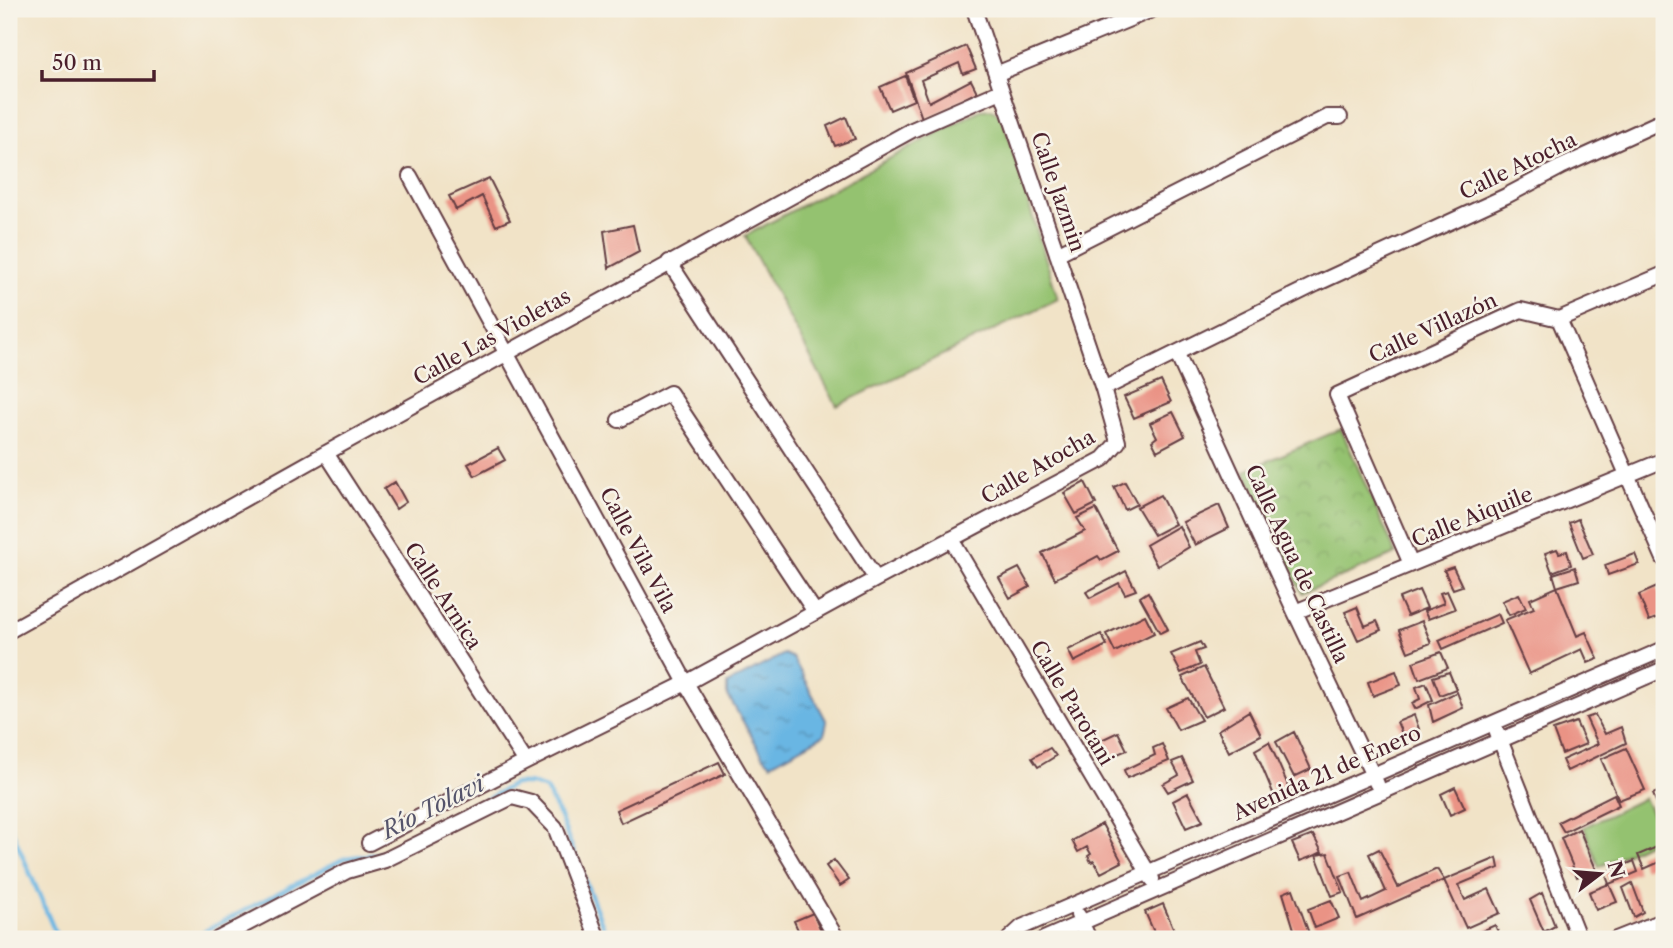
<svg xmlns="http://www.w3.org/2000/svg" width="1673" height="948" font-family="'Libre Caslon Text',serif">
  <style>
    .grass { fill: #94c270; stroke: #6f704e; stroke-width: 2 }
    .park { fill: url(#park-crowns); stroke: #6f704e; stroke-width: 2 }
    .water { fill: url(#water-ripples); stroke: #5a6a87; stroke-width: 2 }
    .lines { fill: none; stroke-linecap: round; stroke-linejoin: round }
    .stream { stroke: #69b6e3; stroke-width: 4.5 }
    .building { fill: #ea9385 }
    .minor-casing { stroke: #633c42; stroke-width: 18 }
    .minor { stroke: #fff; stroke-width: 14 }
    .labels { text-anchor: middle; stroke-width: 5; stroke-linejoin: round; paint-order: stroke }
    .street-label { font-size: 21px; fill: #4a1f2b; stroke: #f7f3e8 }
    .water-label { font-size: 23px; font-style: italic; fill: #55546b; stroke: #f7f3e8 }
  </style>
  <defs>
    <pattern id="park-crowns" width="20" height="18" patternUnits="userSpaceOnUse" patternTransform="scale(1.75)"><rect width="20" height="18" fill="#94c270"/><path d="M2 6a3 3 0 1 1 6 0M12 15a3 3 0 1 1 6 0" fill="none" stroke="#81a661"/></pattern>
    <pattern id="water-ripples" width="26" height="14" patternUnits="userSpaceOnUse" patternTransform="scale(1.75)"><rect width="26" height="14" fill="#69b6e3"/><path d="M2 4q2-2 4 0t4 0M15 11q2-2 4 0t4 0" fill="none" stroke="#5893b8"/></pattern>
  </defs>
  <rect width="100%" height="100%" fill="#f7f3e8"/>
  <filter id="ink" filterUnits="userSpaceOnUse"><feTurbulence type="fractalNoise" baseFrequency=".0143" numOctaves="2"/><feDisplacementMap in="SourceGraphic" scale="14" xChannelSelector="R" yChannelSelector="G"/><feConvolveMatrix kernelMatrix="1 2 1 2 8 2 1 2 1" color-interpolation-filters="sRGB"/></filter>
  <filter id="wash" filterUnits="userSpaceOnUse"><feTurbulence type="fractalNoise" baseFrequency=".00686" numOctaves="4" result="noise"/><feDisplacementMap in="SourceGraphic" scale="28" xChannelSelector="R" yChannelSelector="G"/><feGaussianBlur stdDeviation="1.57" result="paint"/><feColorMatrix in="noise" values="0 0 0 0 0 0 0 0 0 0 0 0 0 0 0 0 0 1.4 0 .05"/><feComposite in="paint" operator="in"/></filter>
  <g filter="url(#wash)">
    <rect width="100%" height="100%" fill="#f1e3c7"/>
    <path class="grass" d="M992 109 1002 117 1058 299 837 406 745 236 980 110Z
      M1644 798 1662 836 1599 867 1584 827Z"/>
    <path class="park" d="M1341 429 1396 554 1302 593 1245 471Z"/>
    <path class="water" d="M784 654 793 658 827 722 824 735 771 764 763 756 727 694V684Z"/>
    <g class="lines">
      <path class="stream" d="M9 824 58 939
        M435 828 514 784H532L546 789 560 817 608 939
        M190 939 345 858 387 853"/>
    </g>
    <g id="blocks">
      <path class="building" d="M966 46 976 69 963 74 959 63 921 80 929 102 971 80 977 92 923 121 906 73Z
        M905 76 914 100 890 110 880 87Z
        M846 117 855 139 835 146 827 126Z
        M489 178 510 220 496 226 482 196 456 210 449 196Z
        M633 225 639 252 609 268 604 231Z
        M1161 381 1171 402 1134 418 1124 397Z
        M1173 412 1185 436 1157 451 1152 441 1157 437 1150 423Z
        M498 448 505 460 475 476 468 464Z
        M395 482 406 502 396 509 384 489Z
        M1085 482 1096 504 1076 514 1064 493Z
        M1125 482 1137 504 1125 510 1114 487Z
        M1160 495 1175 524 1154 535 1137 507Z
        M1219 505 1229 528 1195 545 1183 522Z
        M1096 509 1118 551 1101 560 1098 556 1055 579 1042 553 1085 531 1077 518Z
        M1578 519 1593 554 1583 558 1569 523Z
        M1179 526 1189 547 1157 566 1146 545Z
        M1557 549 1559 553 1567 551 1571 565 1552 572 1545 553Z
        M1635 554 1639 564 1608 575 1605 565Z
        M1453 567 1462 586 1453 589 1444 570Z
        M1575 567 1579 580 1557 587 1553 574Z
        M1019 568 1030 587 1010 598 999 578Z
        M1126 571 1136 590 1125 594 1119 583 1090 598 1086 592Z
        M1557 587 1577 636 1586 632 1598 659 1588 663 1582 649 1529 674 1505 620 1534 608 1530 599Z
        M1657 587 1664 603V615L1649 621 1639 595Z
        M1419 590 1427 608 1407 616 1399 598Z
        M1447 591 1455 609 1428 619 1424 611 1444 603 1440 593Z
        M1148 592 1168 629 1160 633 1140 597Z
        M1519 594 1526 608 1509 615 1502 601Z
        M1357 607 1365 626 1377 621 1381 630 1358 640 1345 612Z
        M1498 614 1502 623 1443 649 1439 640Z
        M1145 615 1154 633 1115 652 1106 634Z
        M1422 621 1431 643 1408 652 1399 630Z
        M1101 634 1107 645 1074 662 1068 650Z
        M1200 642 1204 649 1195 652 1200 665 1181 673 1171 654Z
        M1441 652 1448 668 1419 679 1413 662Z
        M1204 667 1224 707 1204 717 1182 677Z
        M1396 671 1401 685 1373 696 1368 682Z
        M1449 672 1456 689 1440 695 1433 677Z
        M1426 683 1433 700 1415 709 1412 703 1420 699 1416 687Z
        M1457 692 1463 708 1433 722 1429 705Z
        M1188 698 1201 720 1178 730 1166 708Z
        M1249 711 1261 735 1229 752 1218 730Z
        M1414 715 1419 729 1403 736 1397 722Z
        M1595 715 1605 734 1621 727 1626 743 1567 771 1562 760 1598 744 1586 718Z
        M1576 722 1586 744 1562 754 1553 730Z
        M1118 732 1127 750 1106 759 1097 742Z
        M1294 732 1311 769 1294 777 1276 742Z
        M1269 742 1291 792 1276 800 1255 750Z
        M1162 744 1169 761 1127 778 1124 770 1155 755 1153 748Z
        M1050 748 1056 756 1038 767 1032 758Z
        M1626 748 1645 790 1619 800 1601 759Z
        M1182 758 1193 780 1168 792 1163 784 1179 775 1172 762Z
        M719 762 725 774 621 823 616 810Z
        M1455 787 1465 808 1450 815 1441 794Z
        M1662 790 1664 812 1661 814 1653 794Z
        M1188 793 1203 821 1186 828 1173 801Z
        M1614 794 1619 805 1564 832 1558 822Z
        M1102 824 1122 862 1101 873 1094 861 1091 862 1088 856 1091 854 1087 847 1078 852 1072 841Z
        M1579 829 1596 869 1577 877 1561 838Z
        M1313 835 1322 852 1316 855 1328 853 1343 892 1332 896 1316 855 1300 861 1292 843Z
        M1664 844V860L1644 869 1638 855Z
        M1379 849 1398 887 1437 869 1444 880 1357 919 1340 876 1351 872 1363 902 1386 891 1369 854Z
        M1497 858 1499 868 1458 885 1465 900 1489 889 1500 913 1466 928 1444 880Z
        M834 860 849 880 840 886 826 866Z
        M1634 861 1638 872 1609 884 1617 902 1596 910 1589 892 1609 884 1605 873Z
        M1632 883 1643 912 1634 917 1623 888Z
        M1293 889 1311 939H1297L1283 893Z
        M1542 893 1555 926 1544 932 1530 900Z
        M1331 900 1339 918 1315 928 1308 909Z
        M1163 904 1175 932 1157 939 1145 912Z
        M813 913 825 939H802L794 921Z
        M1495 925 1501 939H1475L1473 935Z"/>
    </g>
  </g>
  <g filter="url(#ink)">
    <use href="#blocks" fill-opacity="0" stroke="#633c42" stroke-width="2"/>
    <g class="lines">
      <g class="minor-casing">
        <path id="minor" d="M996 74 1154 9
          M410 176 686 683 837 939
          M1057 254 1327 117H1340
          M669 262 876 579
          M1559 319 1664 559
          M1177 354 1295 612 1377 784
          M1103 389 1316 284 1506 196 1561 167 1664 120
          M619 420 670 393 815 612
          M326 453 526 762
          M951 539 1152 879
          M1411 564 1337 395 1521 310 1559 319 1664 274
          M1295 612 1664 460
          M9 631 326 453 912 130 1001 91
          M1497 732 1579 939
          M369 843 526 762 686 683 876 579 1103 459 1118 442 1103 389 974 9
          M1078 915 1089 939
          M218 939 347 871 385 860 512 797 531 802 555 827 598 939
          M1009 939 1022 927 1664 649
          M1044 939 1664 669
          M1616 939 1664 920"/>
      </g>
      <use href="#minor" class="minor"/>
    </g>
  </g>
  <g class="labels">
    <g class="street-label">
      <text transform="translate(1518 166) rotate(-26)" y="7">Calle Atocha</text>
      <text transform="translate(1058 192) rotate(71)" y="7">Calle Jazmin</text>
      <text transform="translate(1433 328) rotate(-25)" y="7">Calle Villazón</text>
      <text transform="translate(492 337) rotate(-29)" y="7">Calle Las Violetas</text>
      <text transform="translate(1038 467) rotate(-30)" y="7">Calle Atocha</text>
      <text transform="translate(1472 517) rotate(-22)" y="7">Calle Aiquile</text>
      <text transform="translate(638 550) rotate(62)" y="7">Calle Vila Vila</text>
      <text transform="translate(1297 564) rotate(65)" y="7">Calle Agua de Castilla</text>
      <text transform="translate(443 596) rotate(57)" y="7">Calle Arnica</text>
      <text transform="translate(1072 703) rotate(59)" y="7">Calle Parotani</text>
      <text transform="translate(1327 773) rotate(-24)" y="7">Avenida 21 de Enero</text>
    </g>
    <g class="water-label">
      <text transform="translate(433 807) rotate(-27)" y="8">Río Tolavi</text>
    </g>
  </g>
  <rect width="1673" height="948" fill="none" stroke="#f7f3e8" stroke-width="35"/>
  <g transform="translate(1600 874) rotate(74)" stroke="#f7f3e8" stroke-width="5" paint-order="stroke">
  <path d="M0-5L12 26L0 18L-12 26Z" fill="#4a1f2b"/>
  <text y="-10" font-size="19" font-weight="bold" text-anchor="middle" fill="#4a1f2b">N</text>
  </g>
  <path d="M42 70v10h112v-10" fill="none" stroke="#4a1f2b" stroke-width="3.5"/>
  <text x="52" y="70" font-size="21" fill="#4a1f2b" stroke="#f7f3e8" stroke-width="5" paint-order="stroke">50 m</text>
</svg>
